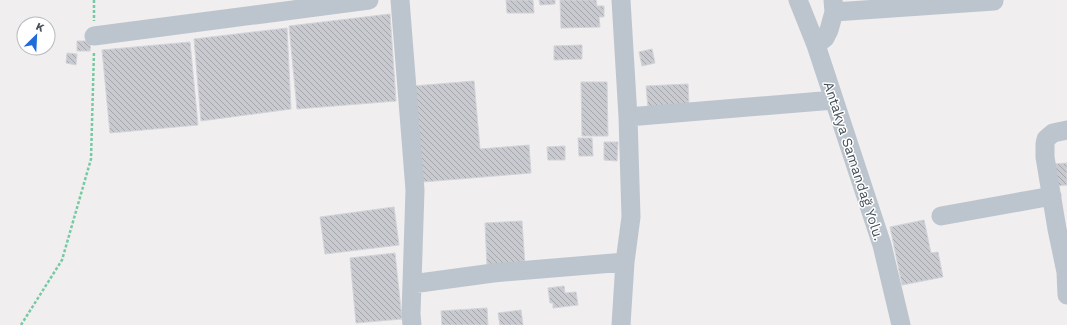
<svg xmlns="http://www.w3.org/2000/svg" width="1067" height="325" font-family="'Work Sans',sans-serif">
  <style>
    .building { fill: url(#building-back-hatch); stroke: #d2d4d9 }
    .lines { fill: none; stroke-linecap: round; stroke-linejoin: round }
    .path { stroke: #76caa3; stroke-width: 2.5; stroke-dasharray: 3 2; stroke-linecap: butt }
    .minor { stroke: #bcc5cd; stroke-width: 19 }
    .labels { text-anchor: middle; stroke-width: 3; stroke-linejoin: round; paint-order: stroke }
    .street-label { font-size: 14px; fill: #46515b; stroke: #fff }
  </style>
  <defs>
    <pattern id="building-back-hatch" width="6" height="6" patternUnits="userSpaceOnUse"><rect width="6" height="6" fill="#c8cad0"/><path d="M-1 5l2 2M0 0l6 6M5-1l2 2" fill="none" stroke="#a4a6ac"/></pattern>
  </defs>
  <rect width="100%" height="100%" fill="#f0eeee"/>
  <path class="building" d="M506 0H533L534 13H507Z
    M539 0H555V4L540 5Z
    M560 0H596L597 6H604V17H599L600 27 561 28Z
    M390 14 396 101 297 109 289 26Z
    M287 28 291 109 201 121 194 39Z
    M77 41H91L90 51H77Z
    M190 42 198 125 110 133 102 50Z
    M582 45V59L554 60V46Z
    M652 49 655 63 642 66 639 52Z
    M67 53 77 54 76 65 66 63Z
    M474 81 480 149 529 145 531 173 423 182 414 86Z
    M581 82H607L608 136H582Z
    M688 84 689 106 648 108 646 86Z
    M578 138H592L593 156H579Z
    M604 142H618L617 161 604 160Z
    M565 146V160H548L547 147Z
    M1067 163V185L1056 186 1054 164Z
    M394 207 399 245 325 254 320 217Z
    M924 220 931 253 938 252 943 277 902 285 890 227Z
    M522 221 525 265 487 267 485 223Z
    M395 253 402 319 356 323 350 258Z
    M564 286 565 293 576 292 578 305 553 308V303H550L548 288Z
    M487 308 488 325H442L441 311Z
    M521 310 523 325H500L498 313Z"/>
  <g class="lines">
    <path class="path" d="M94 0V21
      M21 325 62 260 91 159 94 51"/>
    <path class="minor" d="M400 0 415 190 411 314 412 325
      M621 0 628 117 631 217 625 262 621 325
      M798 0 816 45 882 245 901 325
      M834 12 994 1
      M94 36 369 0
      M816 45 825 38 829 30 834 12 833 0
      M628 117 834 100
      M1067 130 1053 133 1046 139 1045 144V157L1057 229 1066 272 1067 295
      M941 216 1052 196
      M412 284 493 273 625 262"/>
  </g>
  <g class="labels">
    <g class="street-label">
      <text transform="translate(854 161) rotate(72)" y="5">Antakya Samandağ Yolu.</text>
    </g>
  </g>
  <g transform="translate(36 36) rotate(24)"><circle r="19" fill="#ffffff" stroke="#b5b9bd"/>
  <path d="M0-3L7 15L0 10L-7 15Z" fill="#1e6bda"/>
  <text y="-6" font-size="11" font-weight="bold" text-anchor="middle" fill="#46515b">K</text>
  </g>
</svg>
